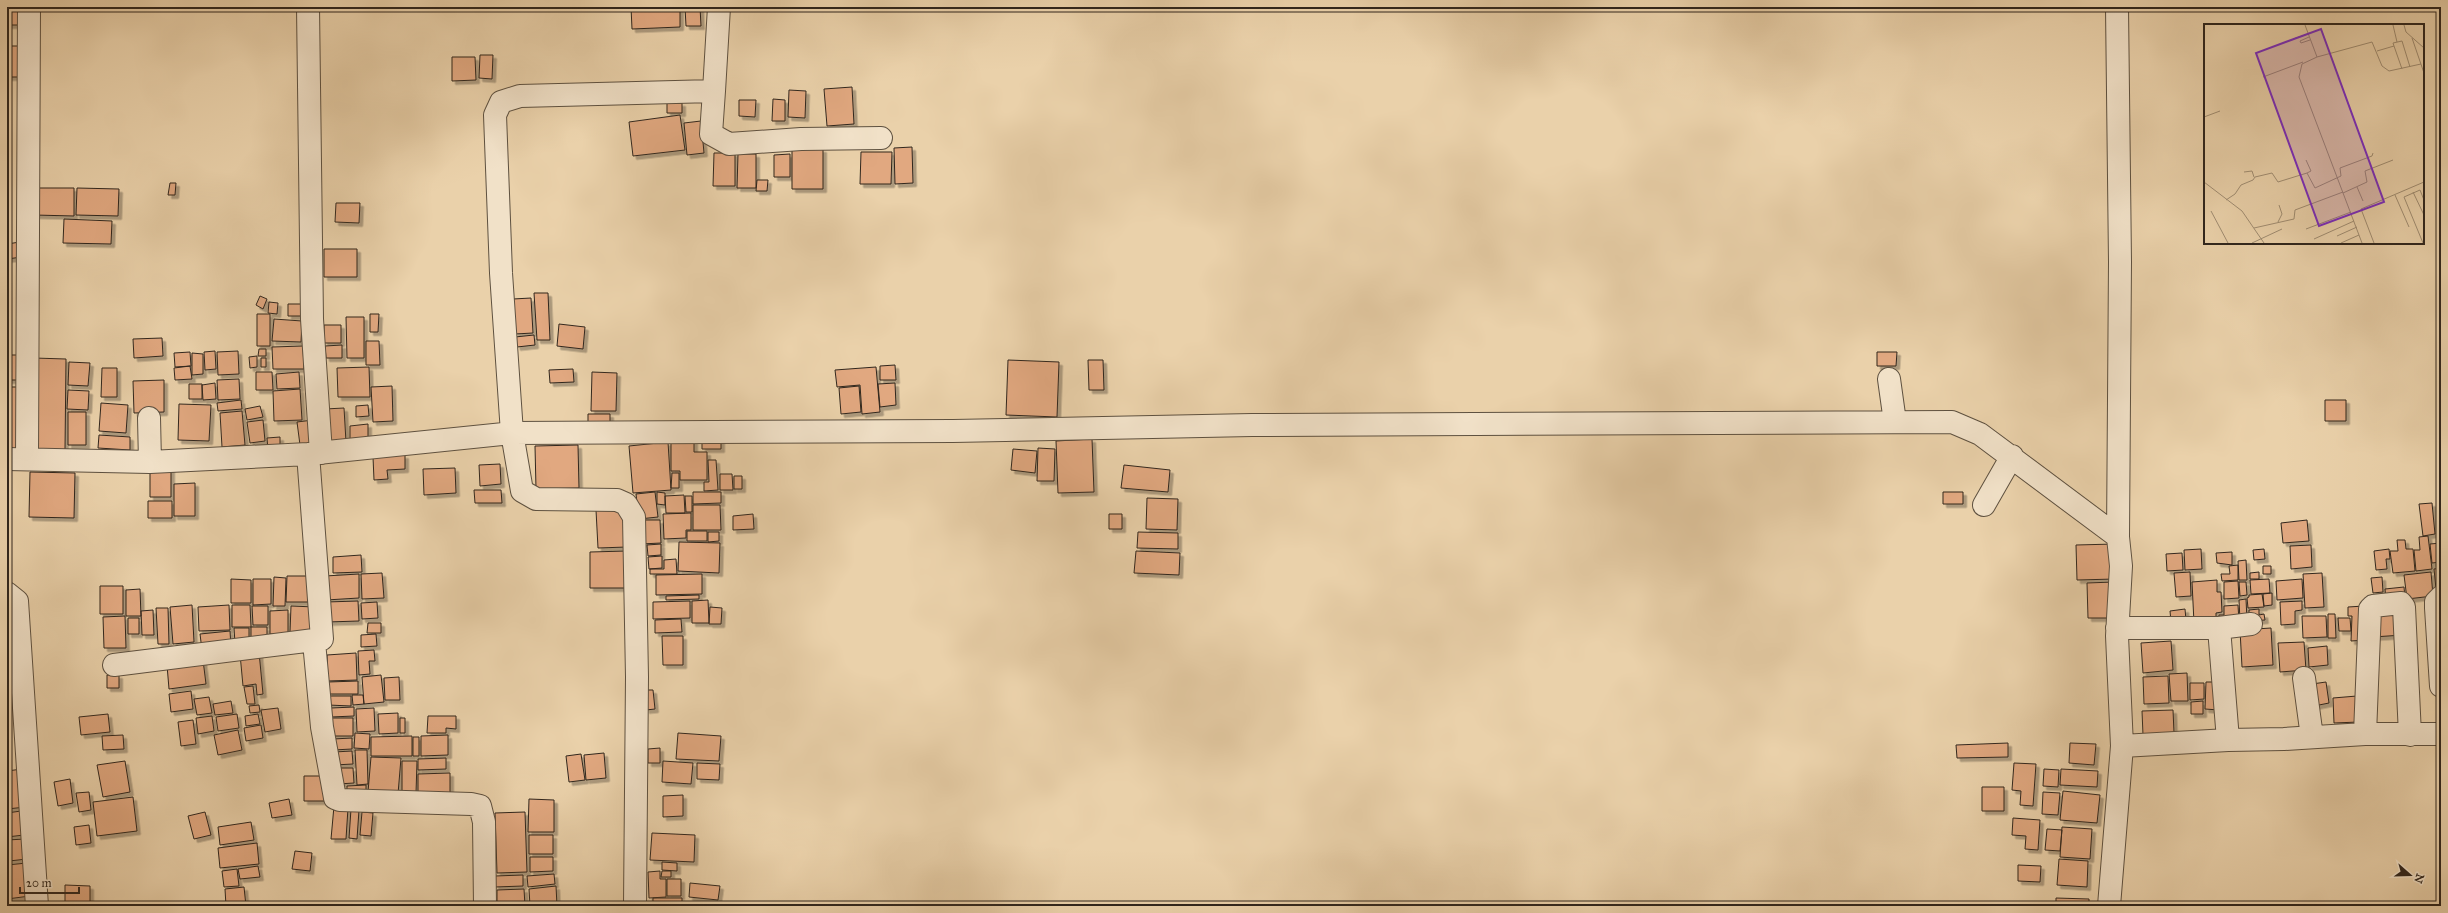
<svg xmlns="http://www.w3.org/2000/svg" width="2448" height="913" font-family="'IM FELL Great Primer',serif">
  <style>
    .building { fill: #e1a880; stroke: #30261d; filter: url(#shadow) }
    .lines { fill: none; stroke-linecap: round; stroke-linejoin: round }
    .minor-casing { stroke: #5e5140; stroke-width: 24 }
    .minor { stroke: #f1e1c8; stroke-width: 22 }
    .inset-road { fill: none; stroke: #a08d72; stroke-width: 1 }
    .view { fill: #7b2cbf; fill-opacity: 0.15; stroke: #7b2cbf; stroke-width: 2 }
    .inset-edge { fill: none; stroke: #30261d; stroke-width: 2 }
  </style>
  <defs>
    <filter id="shadow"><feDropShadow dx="3.5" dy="3.5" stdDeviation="0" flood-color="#0004"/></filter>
  </defs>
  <rect width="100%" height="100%" fill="#ead1aa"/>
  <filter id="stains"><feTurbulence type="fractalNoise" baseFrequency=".005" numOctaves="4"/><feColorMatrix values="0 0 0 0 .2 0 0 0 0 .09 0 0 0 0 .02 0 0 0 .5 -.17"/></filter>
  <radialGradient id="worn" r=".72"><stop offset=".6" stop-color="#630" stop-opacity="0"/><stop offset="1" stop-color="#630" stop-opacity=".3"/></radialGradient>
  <path class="building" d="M631 7H680V27L632 29Z
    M685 7H700L701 26H686Z
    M7 8H19L18 25H7Z
    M7 46H23L22 77H7Z
    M480 55H493L492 79 479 78Z
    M452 57H475L476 80 452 81Z
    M852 87 854 124 827 126 824 89Z
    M789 90 806 91 805 118 788 117Z
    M773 99 785 100V121H772Z
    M739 100H756L755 117 739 116Z
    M667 103H682V113H667Z
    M680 115 685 150 633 156 629 122Z
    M701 121 704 153 687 155 684 123Z
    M912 147 913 183 895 184 894 148Z
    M792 149H823V189H792Z
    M861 152H892L891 184H860Z
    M714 153H735V186H713Z
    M738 154H756V188H737Z
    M790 154V177H774V155Z
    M757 180H768L767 191H756Z
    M170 183H176L175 195H168Z
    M34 188H74V216L34 215Z
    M77 188 119 189 118 216 76 215Z
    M336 203H360L359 223 335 222Z
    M64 219 112 221 111 244 63 243Z
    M20 242 22 257 7 259V244Z
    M324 249H357V277H324Z
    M534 293H548L550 340H537Z
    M260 296 267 299 263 309 256 305Z
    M531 298 533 333 515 334 513 299Z
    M269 302 278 303 277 314 268 313Z
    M288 304H303V316H288Z
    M257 314H270V346H257Z
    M370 314H379L378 332H370Z
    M346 317H364V358H347Z
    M274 319 302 321 301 342 272 341Z
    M559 324 585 327 583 349 557 346Z
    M324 325H341V343H324Z
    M534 335 535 345 517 347 515 337Z
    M162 338 163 356 134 358 133 339Z
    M366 341H379L380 365H366Z
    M342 345V358H326L325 346Z
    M303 346 304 369H273L272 347Z
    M259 349H266V356H258Z
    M215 351 216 369 205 370 204 352Z
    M238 351 239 374 218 375 217 352Z
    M190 352 191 366 175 367 174 353Z
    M1877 352H1897L1896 366H1877Z
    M192 353 203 354V374L192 375Z
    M7 355H21L22 380H7Z
    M257 356V367L250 368 249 357Z
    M34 358 66 359 65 450 33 449Z
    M261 358H266V367H261Z
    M1008 360 1059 362 1057 417 1006 415Z
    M1088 360H1103L1104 390H1089Z
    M69 362 90 363 88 386 68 385Z
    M895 365 896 380H880V366Z
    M190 366 192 379 175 380 174 368Z
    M369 367 370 397H338L337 368Z
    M876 367 880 412 862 414 860 385 837 387 835 370Z
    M102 368H117V397H101Z
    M573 369 574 382 550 383 549 370Z
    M256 372H272L273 390H256Z
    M299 372 300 388 277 389 276 374Z
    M592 372 617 373 616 411H591Z
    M239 379 240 399 218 400 217 380Z
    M164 380V412L134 413 133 381Z
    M215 383 216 399 203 400 202 385Z
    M895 383 896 405 880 407 878 384Z
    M189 384H202V399H189Z
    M392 386 393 421 373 422 371 387Z
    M859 386 861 412 841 414 839 388Z
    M7 387H24L23 449H7Z
    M300 389 302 420 274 421 273 391Z
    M68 390 89 391 88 410 67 409Z
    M241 400 242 409 218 411 217 403Z
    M2325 400H2346V421H2325Z
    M101 403 128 405 126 433 99 431Z
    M179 404 211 405 209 441 178 440Z
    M368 405 369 416 356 417V406Z
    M260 406 263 417 247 420 245 409Z
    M344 408 346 442 327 443 325 409Z
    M242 411 245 445 222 447 220 413Z
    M68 412H86V445H68Z
    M588 414H610V428H588Z
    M263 420 265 441 250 443 247 422Z
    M313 420 316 442 300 445 297 422Z
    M368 424V439L350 441V426Z
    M99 435 130 437V450L98 448Z
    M280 437V449L268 450 267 438Z
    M721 438V449H702V439Z
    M671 439H694V452H707V480H680V471H671Z
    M1092 439 1094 492 1058 493 1056 441Z
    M668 442 671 490 633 493 629 446Z
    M578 445 579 488 536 489 535 446Z
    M1038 448 1055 449 1054 481H1037Z
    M1013 449 1037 451 1035 473 1011 470Z
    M405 455V469L387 470 388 479 374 480 373 457Z
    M708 460H716L718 490 704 491V482H709Z
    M500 464 501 484 480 486 479 465Z
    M1124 465 1170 470 1168 492 1121 488Z
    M150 467H171V497H150Z
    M455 468 456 493 424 495 423 469Z
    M30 472 75 473 74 518 29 517Z
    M672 473H679V488H671Z
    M720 474H732L733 490H720Z
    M734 476H742V489H734Z
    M195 483V516H174V484Z
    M474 490H501L502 503H475Z
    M655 492 658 517 639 519 636 494Z
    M657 492 665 493V505L657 504Z
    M693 492H721V503L693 504Z
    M1943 492H1963V504H1943Z
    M684 495 685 513H666L665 496Z
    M685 496H692V512H686Z
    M1147 498 1178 499 1177 530 1146 529Z
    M148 501H172V518H148Z
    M2432 503 2435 534 2423 536 2419 504Z
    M693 505H720L721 530H693Z
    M625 508 627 547 598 548 596 510Z
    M691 513V530H686V538L664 539 663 514Z
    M753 514 754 529 733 530V516Z
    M1109 514H1122V529H1109Z
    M640 520H660L661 543 641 544Z
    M2307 520 2309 541 2283 543 2281 523Z
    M687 531H707V541H687Z
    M708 532H719V541L708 542Z
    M1138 532 1178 533V549L1137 548Z
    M2428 536 2432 569 2416 571 2414 550H2420L2419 537Z
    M2397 540H2405L2406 549H2413L2415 571 2393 573 2390 551H2398Z
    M679 542 720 543 719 573 678 571Z
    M2441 543V562L2432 563 2430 544Z
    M661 544V555L648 556 647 545Z
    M2115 544V579L2077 580 2076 545Z
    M2311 545 2312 567 2291 569 2290 546Z
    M2201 549 2202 569 2185 570 2184 550Z
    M2264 549 2265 559 2254 560 2253 550Z
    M2389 549 2390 559H2386L2387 569 2376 570 2374 551Z
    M627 551V588H590V552Z
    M1136 551 1180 553 1179 575 1134 573Z
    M2232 552V565L2217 563 2216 553Z
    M2182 553 2183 570 2167 571 2166 554Z
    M361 555 362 572 333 573V557Z
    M662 556V568L649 569 648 557Z
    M676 559 677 574H650V569H664V560Z
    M2246 560 2247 580H2239L2238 561Z
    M2238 565V580L2222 581 2221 574H2230L2229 566Z
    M2263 566H2271V574H2263Z
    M2441 568V588L2436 589 2434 569Z
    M2190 572 2191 596 2176 597 2174 573Z
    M2259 572V579H2250V573Z
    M2431 572 2433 596 2407 599 2404 575Z
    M382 573 384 598 362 599 361 574Z
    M2322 573 2324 607 2305 608 2303 574Z
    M359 574V598L326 600 325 576Z
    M702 574V594L656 595V575Z
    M287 576H308V602H286Z
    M274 577 286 578 285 606H273Z
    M2382 577 2383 592 2373 593 2371 578Z
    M231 579 251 580V603H231Z
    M253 579H271V604L253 605Z
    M2269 579 2270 593 2251 594 2250 580Z
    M2302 579 2303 598 2277 600 2276 581Z
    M2217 580V592H2221L2222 612 2216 613V622L2194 623 2192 582Z
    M2238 581 2239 598 2224 599V582Z
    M2114 582 2115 618H2088L2087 583Z
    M2239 582H2246L2247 595 2240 596Z
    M100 586H123V614H100Z
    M2404 587 2405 598 2386 600 2385 589Z
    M140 589 141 616H126V590Z
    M2272 593V605L2264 606 2263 594Z
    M2262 594 2264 607 2248 608 2247 598 2249 597V595Z
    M699 595V599L666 600V596Z
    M2246 599 2247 620 2240 621 2239 600Z
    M708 600 709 623H692V601Z
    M358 601 359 621 327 622 326 602Z
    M690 601V618L653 619V602Z
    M2302 601V610L2295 611V624L2281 625 2280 602Z
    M377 602 378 618 362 619 361 603Z
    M192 605 194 642 173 644 170 607Z
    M229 605 230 630 199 631 198 607Z
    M232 605H250L251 627H232Z
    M2238 605 2239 622 2219 623V615H2224V606Z
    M252 606H268V625H253Z
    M291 606 315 607 314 633 290 632Z
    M2364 606 2366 640 2351 641 2352 616H2348V607Z
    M710 607 722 608 721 624H709Z
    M156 608H168L169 644H158Z
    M2402 608 2403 635 2373 637 2372 610Z
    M2185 609 2186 620 2171 622 2170 611Z
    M2259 609V615L2264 614 2265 620 2249 621V610Z
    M153 610 154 635H142L141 611Z
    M288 610V634H270V611Z
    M2328 614H2335L2336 638H2328Z
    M125 616 126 648H104L103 617Z
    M2302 616H2326L2327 637 2303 638Z
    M128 618H139V634H128Z
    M2338 618H2350L2351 631H2339Z
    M681 619 682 632 655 633V620Z
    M368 623H381V633H367Z
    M251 627H267V639H251Z
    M234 628H249V643H235Z
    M2271 628 2273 665 2242 667 2240 630Z
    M230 631 231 647 202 650 200 634Z
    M376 634 377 646 361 647V635Z
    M662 636H683V665H663Z
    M2171 641 2173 670 2143 673 2141 643Z
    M2304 642 2306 670 2280 672 2278 643Z
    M2327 646 2328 665 2309 667 2308 648Z
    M374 650 375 661H369L370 674 359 675 358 651Z
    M259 652 263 694 257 695 256 684 243 686 240 654Z
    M356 653 357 680 328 681 327 655Z
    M203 660 206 684 169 689 167 665Z
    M2187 673 2188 701H2171L2169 674Z
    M107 675H119V688H107Z
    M381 675 384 702 364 704 362 677Z
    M2168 676 2169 703 2144 704 2143 677Z
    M399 677 400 700H385L384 678Z
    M358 681V694H328V682Z
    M2206 682H2220L2219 710 2205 709Z
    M2326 682 2329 703 2314 706 2312 684Z
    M2190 683H2204V699L2190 700Z
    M253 686 255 704H247L244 687Z
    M644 690H653L655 709 646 710Z
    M191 691 193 709 171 712 169 694Z
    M352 695H363L364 704 353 705Z
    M328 696H351V706L328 705Z
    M2357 696 2359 722 2334 723 2333 698Z
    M209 697 212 713 197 715 194 699Z
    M231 701 233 713 215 715 213 704Z
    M2203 701V714H2191V702Z
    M259 705 260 712 250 713 249 706Z
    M354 707V716L331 717V708Z
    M278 708 281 729 265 732 261 710Z
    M374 708 375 731 357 732 356 709Z
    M2173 710 2174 733 2143 735 2142 711Z
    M398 713V733L379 734 378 714Z
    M108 714 110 732 81 735 79 717Z
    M237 714 239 728 218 731 216 717Z
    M258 714 260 724 246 726 245 716Z
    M212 716 214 731 198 734 196 718Z
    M428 716H456V729L446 728V733H427Z
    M331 718H353V736H331Z
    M400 718H405V733H400Z
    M193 720 196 744 181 746 178 722Z
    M261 725 263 738 246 741 244 728Z
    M238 730 242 750 218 755 214 735Z
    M355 733 370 734 369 749 354 748Z
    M678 733 721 736 719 761 676 759Z
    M123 735 124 749 103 750 102 736Z
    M448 735V755L421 756V736Z
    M412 736V756H371V737Z
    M413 737H419V756H413Z
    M352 738V749L333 750V739Z
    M2008 743V757L1957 758 1956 745Z
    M2070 743 2096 744 2094 765 2069 763Z
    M660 748V763H648V749Z
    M355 750H367L368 784 357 785Z
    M352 751 353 764 334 765V752Z
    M604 753 606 778 586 780 584 755Z
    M581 754 585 780 569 782 566 756Z
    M371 757 401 758 398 794 368 792Z
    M446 758V769L418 770V759Z
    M125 761 130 792 103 797 97 765Z
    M402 761H417L416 793H402Z
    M663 761 693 763 691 784 662 782Z
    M697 763 720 764 719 780 697 779Z
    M2014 763 2036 764 2033 806 2020 805 2021 791 2012 790Z
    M337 768H353L354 783 338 784Z
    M22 769 26 807 7 809V771Z
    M2044 769 2059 770 2058 787 2043 786Z
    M2061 769 2098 771 2097 787 2060 785Z
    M450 773V794L418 795V774Z
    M304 776H328V801H304Z
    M70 779 73 803 58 806 54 782Z
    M366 785V797L347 798V786Z
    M1982 787H2004V811H1982Z
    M2063 791 2100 795 2097 823 2060 820Z
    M89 792 91 810 79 812 76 793Z
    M2043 792 2060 793 2058 815 2042 814Z
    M683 795V816L663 817V796Z
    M133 797 137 831 97 836 93 802Z
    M289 799 292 815 272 818 269 803Z
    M529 799 554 800V832H528Z
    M334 806 348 808 346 839H331Z
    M351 809 359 810 357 839 349 838Z
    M21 811 24 835 7 837V813Z
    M205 812 211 835 194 839 188 816Z
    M362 812 373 813 371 836 360 835Z
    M525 812 527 872 497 873 495 813Z
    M2013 818 2040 820 2038 850 2025 849 2026 836 2012 835Z
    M251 822 254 840 220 845 218 827Z
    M89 825 91 843 76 845 74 827Z
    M2062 827 2092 829 2090 859 2060 857Z
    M2047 829 2062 830 2060 851 2045 850Z
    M652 833 695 835 694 862 650 860Z
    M529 835H553V854H529Z
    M25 839 27 859 9 861 7 840Z
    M257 843 259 864 220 868 218 848Z
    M295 851 312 853 310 871 292 869Z
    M530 857H553V871L530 872Z
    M2059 859 2088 861 2087 887 2057 885Z
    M662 862 677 863V871L662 870Z
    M27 863 30 896 7 899V865Z
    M2018 865 2041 866 2040 882 2018 881Z
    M258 866 260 877 240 879 238 869Z
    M237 869 239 886 224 887 222 871Z
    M660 871V879H666V897L649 898 648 872Z
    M662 871H671V877H661Z
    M554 874 555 884 528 887 527 876Z
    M523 875V886L495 887V876Z
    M667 879H681V896H667Z
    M690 883 720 886 718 900 689 897Z
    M65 885 90 886V906H65Z
    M556 886 557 906H530L529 889Z
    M244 887 246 906H226L225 889Z
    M524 889 525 906H497V890Z
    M653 898H682V906H653Z
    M2056 898 2089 899V906H2056Z"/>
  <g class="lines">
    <g class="minor-casing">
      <path id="minor" d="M308 7 312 319 321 453
        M2117 7 2120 262 2118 537
        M714 91 711 134 729 144 801 139 881 138
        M1889 379 1895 422
        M149 418 150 462
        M7 459 150 462 308 454 512 433 953 431 1252 425 1952 422 1980 434 2118 537 2121 566 2117 636 2122 746 2109 906
        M27 459 29 7
        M1984 505 2012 456
        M7 593 17 601 37 906
        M2441 597 2436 602V608L2441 686
        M2117 628H2219
        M314 642 322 727 335 798 340 800 471 804 480 806 484 822 485 906
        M114 665 322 639 308 454
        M2304 678 2312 737
        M2365 734 2370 609 2373 606 2401 603 2404 607 2410 735
        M2228 740 2219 628 2251 624
        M2122 746 2228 740 2284 739 2365 734H2441
        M635 906 637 677 634 517 626 504 617 500 536 499 522 491 512 433 501 273 495 115 501 102 520 96 714 91 719 7"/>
    </g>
    <use href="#minor" class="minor"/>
  </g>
  <g transform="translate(2204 24)">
    <rect width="220" height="220" fill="#ead1aa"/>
    <path class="inset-road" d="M101 1 113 33M189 1 193 18M200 1 202 8 220 24M105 13 96 17 97 19 106 16M208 14 220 49M89 15 104 10M190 22 198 45M173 27 190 22 189 19 198 17 206 43M59 53 99 38M0 93 16 87M102 136 107 147 103 149M40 148 48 147 50 153M0 158 38 187 60 219M153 163 159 177M209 168 220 191M139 169 163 158 161 147 189 136M191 171 205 203M22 176 31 170 37 161 49 156 51 153 68 149 74 158 103 149 111 164 137 152 136 144 168 132 169 129M7 187 24 219M74 198 78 190 75 181M50 204 90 195 91 186 139 168M102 205 147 188M133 212 153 203M110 215 150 197M48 219 78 205M137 219 155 211M158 219 95 53 98 40 113 33 168 18 178 42 185 47 217 40M170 219 157 185 220 158M219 219 200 173 216 166 220 176"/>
    <path class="view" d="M117 5 180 178 115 202 52 29Z"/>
    <rect width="220" height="220" class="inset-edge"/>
  </g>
  <rect width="2448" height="913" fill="none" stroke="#ead1aa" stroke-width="24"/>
  <rect x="8" y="8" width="2432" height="897" fill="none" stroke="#30261d" stroke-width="2"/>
  <rect x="12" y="12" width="2424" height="889" fill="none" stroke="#30261d"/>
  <g transform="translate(2410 875) rotate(110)" stroke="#f1e1c8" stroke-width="3" paint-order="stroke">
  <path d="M0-3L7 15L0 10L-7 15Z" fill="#30261d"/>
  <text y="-6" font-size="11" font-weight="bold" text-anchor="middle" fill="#30261d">N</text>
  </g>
  <path d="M20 887v6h59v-6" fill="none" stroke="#30261d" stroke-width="2"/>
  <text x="26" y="887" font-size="12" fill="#30261d" stroke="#f1e1c8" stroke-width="3" paint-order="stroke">20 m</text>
  <rect width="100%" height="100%" filter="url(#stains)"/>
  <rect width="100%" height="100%" fill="url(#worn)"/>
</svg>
